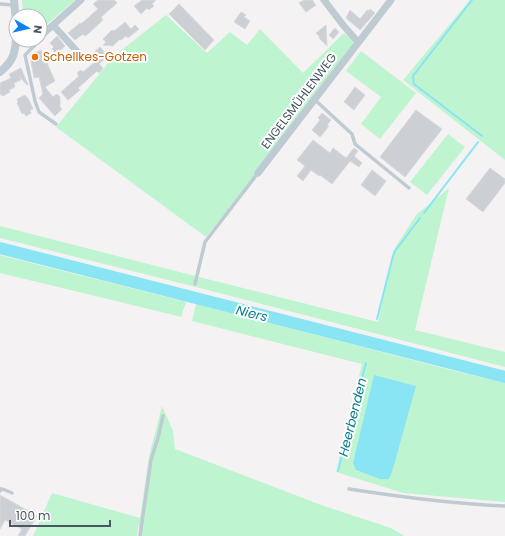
<svg xmlns="http://www.w3.org/2000/svg" width="505" height="536" font-family="Poppins,sans-serif">
  <style>
    .green { fill: #bff4d0 }
    .water { fill: #89e4f4 }
    .lines { fill: none; stroke-linecap: round; stroke-linejoin: round }
    .stream { stroke: #89e4f4; stroke-width: 2 }
    .river { stroke: #89e4f4; stroke-width: 12 }
    .building { fill: #ccd0d5; stroke: #d6d9de }
    .service { stroke: #bfcbd3; stroke-width: 3.5 }
    .minor { stroke: #bfcbd3; stroke-width: 7 }
    .tertiary { stroke: #bfcbd3; stroke-width: 8 }
    .food-dot { fill: #e8710a; stroke: #fff; stroke-width: 1.5 }
    .labels { text-anchor: middle; stroke-width: 4; stroke-linejoin: round; paint-order: stroke }
    .food-label { font-size: 12px; fill: #c56008; stroke: #fff; text-anchor: start }
    .street-label { font-size: 12px; fill: #485762; stroke: #fff }
    .water-label { font-size: 13px; font-style: italic; fill: #057d91; stroke: #fff }
  </style>
  <rect width="100%" height="100%" fill="#f5f2f3"/>
  <path class="green" d="M22 0H75L44 27 40 30V16H23Z
    M470 0H505V160L403 80Z
    M166 15 207 53 230 32 247 45 260 29 303 73 344 33 360 45 206 237 56 127 114 56Z
    M361 51 416 93 380 139 361 124 381 97 346 71Z
    M448 134 465 147 427 195 410 182Z
    M449 188 415 330 505 352V367L192 286 0 238V226L195 276 378 322 393 251 416 215Z
    M0 255 186 302 182 314V317L0 273Z
    M196 304 451 370 505 383V502L403 493 336 472 362 364 192 321Z
    M162 406 173 431 175 449 324 506 391 528 404 536H139V523L137 536H33L52 493 140 518 149 456Z"/>
  <path class="water" d="M374 375 416 386 392 472 389 479H380L356 470 353 463Z"/>
  <g class="lines">
    <path class="stream" d="M472 0 413 76 414 84 482 136
      M424 213 478 142
      M377 319 393 256 395 251 420 218
      M338 471 366 363"/>
    <path class="river" d="M0 248 505 377"/>
  </g>
  <path class="building" d="M98 0H114L117 3 101 17 103 20 89 33 85 36 83 34 75 40 68 33 80 23 81 24 98 9 93 4Z
    M142 0H156L152 4 154 6 151 8 149 10 147 8 141 14 134 6Z
    M304 0H312L316 5 306 12 299 3Z
    M179 4 214 40 205 50 169 14Z
    M370 9 375 13 360 30 346 18 350 10 360 19 367 10 369 11Z
    M241 12 246 15 244 17 250 21 245 29 234 22Z
    M125 22 131 29 135 25 139 29 128 38 126 36 121 40 120 39 113 46 103 45 106 42 103 39 112 30 114 31Z
    M326 25 327 46 319 38 320 37 316 33Z
    M335 28 339 32 333 39 329 35Z
    M57 36 65 46 56 54 52 49 54 47 50 43Z
    M100 47 108 56 99 64 103 68 99 73 97 71 78 88 80 90 68 100 61 92 79 76 77 73 81 70 83 72 96 61 91 55Z
    M41 50 55 81 45 87 53 97 57 94 60 97V107L62 109 55 116 39 98 43 94 39 77 34 78 31 61H32L30 55Z
    M21 68 28 85H27L19 76 21 80 14 83 15 87 9 90 10 92 3 96 0 94V83L11 78 9 74Z
    M355 87 365 95 354 110 344 102Z
    M25 95 27 98H28L33 109 30 110 31 113 26 116 24 113 22 114 17 103 18 102 17 99Z
    M416 110 442 129 405 177 380 157Z
    M322 113 331 120 327 125 329 126 320 137 312 130 320 120 318 118Z
    M313 140 330 153 333 148 346 158 354 148 358 151 354 156 362 163 359 167 350 161 332 184 320 175 319 176 311 170 303 181 297 176 305 166 297 160Z
    M490 168 505 179V183L483 212 466 199Z
    M372 170 386 181 375 196 361 185Z
    M0 495 37 516 25 536H18L22 529 5 520 0 529Z"/>
  <g class="lines">
    <path class="service" d="M0 4 13 5
      M39 40 33 47 25 55 35 101 39 112 56 124
      M314 99 352 134 355 144 409 188
      M195 284 205 242 258 173
      M349 489C401 497 453 504 505 506
      M0 491 1 489 5 490 12 493
      M140 536 151 460 158 438 163 416"/>
    <path class="minor" d="M324 0 343 25 358 42
      M53 25 83 58
      M40 36 43 34 81 0
      M25 40H29
      M258 173 391 0"/>
    <path class="tertiary" d="M14 0 16 23
      M0 72C12 62 15 55 16 40"/>
  </g>
  <circle class="food-dot" cx="35" cy="57" r="4"/>
  <g class="labels">
    <g class="food-label">
      <text x="43" y="61">Schellkes-Gotzen</text>
    </g>
    <g class="street-label">
      <text transform="translate(299 101) rotate(-53)" y="4">ENGELSMÜHLENWEG</text>
    </g>
    <g class="water-label">
      <text transform="translate(252 313) rotate(14)" y="5">Niers</text>
      <text transform="translate(352 417) rotate(-76)" y="5">Heerbenden</text>
    </g>
  </g>
  <g transform="translate(28 28) rotate(98)"><circle r="19" fill="#ffffff" stroke="#b6bcc0"/>
  <path d="M0-3L7 15L0 10L-7 15Z" fill="#0c80f5"/>
  <text y="-6" font-size="11" font-weight="bold" text-anchor="middle" fill="#485762">N</text>
  </g>
  <path d="M10 520v6h100v-6" fill="none" stroke="#485762" stroke-width="2"/>
  <text x="16" y="520" font-size="12" fill="#485762" stroke="#ffffff" stroke-width="3" paint-order="stroke">100 m</text>
</svg>
